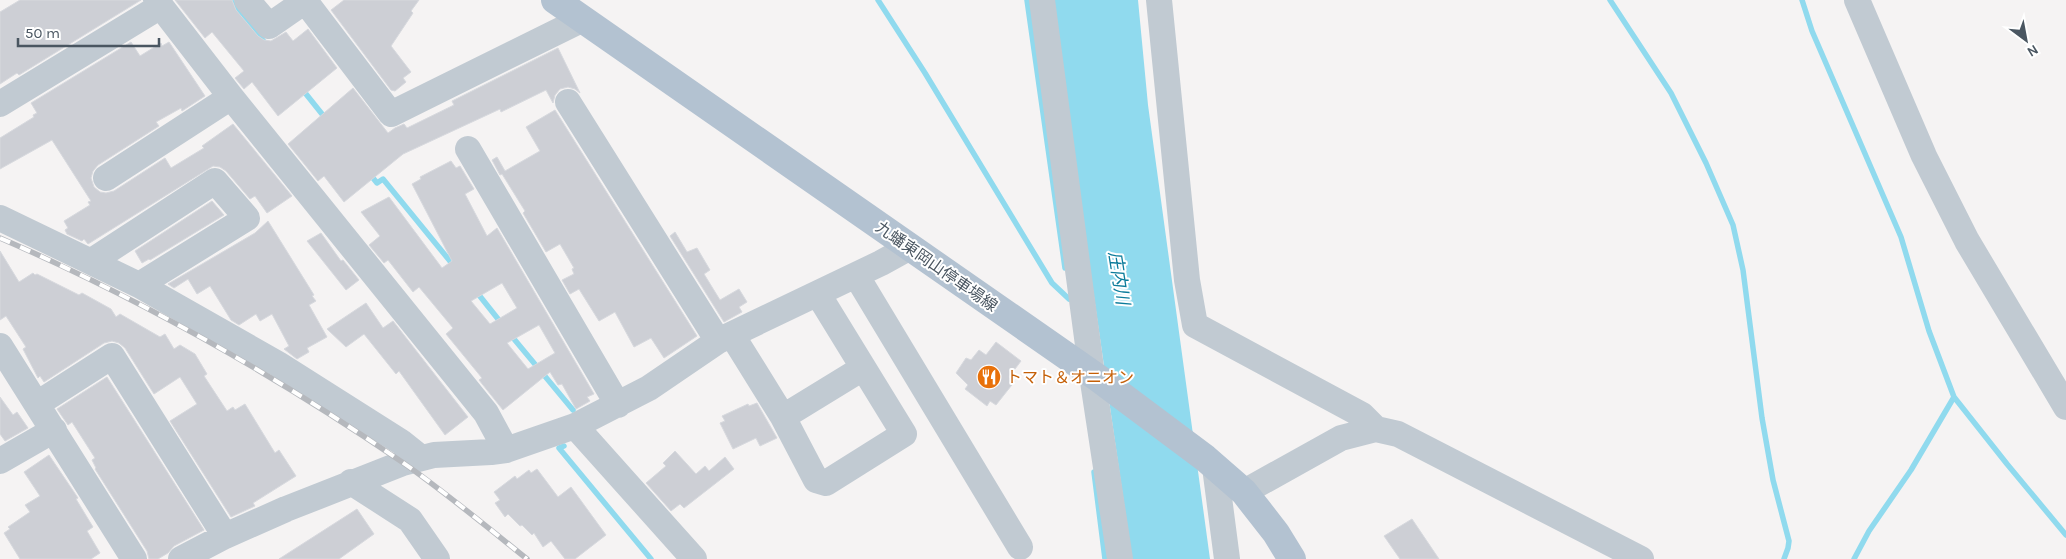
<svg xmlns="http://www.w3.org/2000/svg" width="2066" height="559" font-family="Karla,'Noto Sans JP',sans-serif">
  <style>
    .water { fill: #90daee }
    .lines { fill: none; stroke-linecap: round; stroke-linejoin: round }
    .stream { stroke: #90daee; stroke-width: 5.5 }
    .building { fill: #cdcfd5; stroke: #d7d9de; fill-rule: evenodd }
    .minor { stroke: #c1cad2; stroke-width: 26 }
    .major { stroke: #b3c2d1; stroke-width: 28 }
    .rail-casing { stroke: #b5b8bd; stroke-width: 5.5 }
    .rail { stroke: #fff; stroke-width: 4; stroke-dasharray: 11; stroke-linecap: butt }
    .labels { text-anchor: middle; stroke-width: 4; stroke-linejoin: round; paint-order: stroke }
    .street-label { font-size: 16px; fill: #4a5661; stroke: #fff }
    .food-label { font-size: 16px; fill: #c56008; stroke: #fff; text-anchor: start }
    .water-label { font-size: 18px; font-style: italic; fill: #0c7c9b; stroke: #fff }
  </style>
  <rect width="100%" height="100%" fill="#f5f3f3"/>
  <path class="water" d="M1051 0H1138L1148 105 1210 559H1132Z"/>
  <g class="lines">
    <path class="stream" d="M230 0 265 43
      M878 0 925 73 1052 283 1069 299
      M1027 0 1065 268
      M1610 0 1671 93 1706 163 1733 225 1743 270 1762 418 1773 480 1789 541 1788 548 1784 559
      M1802 0 1812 31 1901 237 1929 331 1954 397 2007 464 2066 535
      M302 89 326 119
      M369 173 377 183 383 179 454 266
      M475 290 502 324
      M509 333 573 410
      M564 446 559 448 651 559
      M1094 472 1105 559
      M1854 559 1869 531 1911 470 1954 397"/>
  </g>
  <path class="building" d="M20 0H141L19 75 17 73 0 84V12Z
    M175 0H232L236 10 258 36 264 40 271 41 286 32 293 41 308 29 337 68 278 116 252 82 244 89 235 78 244 71 212 32 205 38Z
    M344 0H419L411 11 413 13 391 46 411 72 403 78 406 82 395 91 391 90 331 10Z
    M131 42 140 56 161 43 162 46 169 42 205 96 182 111 181 108 156 122 159 126 98 165 93 171 91 178 94 187 100 192 106 193 114 191 165 158 171 168 204 148 202 146 233 124 292 196 267 213 255 196 250 199 226 171 220 167 213 166 88 244 84 239 82 241 67 234 65 230 68 228 64 221 90 205 88 202 91 201 52 140 0 169V138L34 117 33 115 37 113 31 103Z
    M558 48 580 93 575 89 568 87 560 89 555 95 553 103 546 90 501 112 500 109 403 154 344 202 324 176 318 181 288 144 353 88 388 133 395 128 404 124 407 128 454 105 452 101Z
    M555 110 697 336 664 358 651 338 634 347 615 312 599 321 579 289 570 294 562 280 574 274 572 269 574 268 560 244 546 252 523 213 525 211 502 174 500 175 492 160 497 157 505 171 540 151 526 127Z
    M451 161 456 168 460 166 474 189 465 194 487 236 497 228 594 394 587 397 590 401 576 409 562 384 558 385 550 372 503 410 479 380 482 378 446 334 453 328 419 287 413 292 388 260 384 263 369 245 380 236 361 212 389 197 442 268 452 261 412 184 421 179 420 177ZM502 283 517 308 490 324 471 301ZM539 325 555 353 528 369 507 343Z
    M212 201 224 215 150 260 149 259 142 263 135 251Z
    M268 221 314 295 312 296 316 301 309 305 327 337 307 348 309 352 297 359 284 349 289 346 272 314 260 321 256 314 239 325 231 320 210 286 197 294 188 279 174 288 168 284 255 233Z
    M675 232 687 252 697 248 710 270 704 274 720 300 739 289 747 302 739 307 742 312 724 322 670 236Z
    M321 233 341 261 343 260 359 280 346 290 307 241Z
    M0 251 19 282 33 273 35 275 37 274 79 295 82 293 111 309 116 317 120 314 160 337 165 334 174 349 180 345 195 354 207 374 204 376 227 411 233 407 235 410 245 404 275 453 279 450 296 476 253 503 255 506 231 517 170 421 197 404 180 377 154 394 125 348 119 343 112 341 104 343 44 382 40 376 38 378 23 349 26 347 6 316 0 320Z
    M366 303 383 328 393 321 468 417 445 435 399 371 396 374 364 334 346 347 327 329Z
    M996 342 1021 361 1009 377 1015 381 996 405 990 401 987 406 965 389 968 385 956 373 966 358 971 360 979 350 986 355Z
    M107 377 204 530 174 546 168 553 158 559H149L147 551 95 469 96 468 92 460 95 458 72 422 68 425 57 409Z
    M0 397 13 415 17 412 28 428 5 441 0 434Z
    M757 403 777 438 760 446 756 438 733 449 720 423 725 421 722 416 748 404 749 406Z
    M675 451 696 474 705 466 709 471 725 457 734 469 684 508 680 504 671 511 646 483 666 466 663 463Z
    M49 455 78 498 76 499 93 527 87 531 100 553 91 559H20L4 533 10 529 8 527 30 512 25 505 40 496 24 472Z
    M537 469 558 497 571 487 606 535 575 559H565L551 541 543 547 534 533 532 535 522 525 520 526 508 514 505 517 495 503 500 500 494 492 515 476 517 479 529 470 531 473Z
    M357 509 374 534 339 559H279Z
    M1412 519 1439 559H1400L1384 536Z"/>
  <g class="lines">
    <path class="minor" d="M156 0 231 97 486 413 506 450
      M247 0 269 26 305 1
      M307 0 305 1 391 114 583 19
      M1042 0 1092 375 1120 559
      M1159 0 1187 280 1195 325 1362 415 1376 429
      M1857 0 1924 156 1967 241 2066 407
      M568 102 718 341
      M0 104 161 6
      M468 149 618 405
      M106 178 231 97
      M0 218 139 285 278 364 401 442 421 458
      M92 261 215 181 247 218 139 285
      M856 275 1020 547
      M732 335 783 417 816 480 826 483 904 434 818 294
      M0 346 134 559
      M37 404 112 356 225 536
      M783 417 863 368
      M575 426 694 559
      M0 461 54 430
      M1215 467 1227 559
      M351 482 410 520 437 559
      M1244 492 1341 438 1376 429 1398 434 1641 559
      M181 559 225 536 286 509 403 463 434 455 491 452 506 450 575 426 649 388 718 341 881 263 910 247"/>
    <path class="major" d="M555 0 1098 378 1205 458 1244 492 1276 533 1292 559"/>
    <g class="rail-casing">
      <path id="rail" d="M0 238C141 299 275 375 402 462 445 492 486 526 527 559"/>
    </g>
    <use href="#rail" class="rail"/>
  </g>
  <defs>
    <g id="restaurant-disc" transform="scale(1.25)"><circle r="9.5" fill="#e8710a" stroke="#fff"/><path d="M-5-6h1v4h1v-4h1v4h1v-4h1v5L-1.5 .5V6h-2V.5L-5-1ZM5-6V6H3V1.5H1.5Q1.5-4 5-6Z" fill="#fff"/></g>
  </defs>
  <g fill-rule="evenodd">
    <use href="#restaurant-disc" x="989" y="377"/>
  </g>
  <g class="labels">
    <g class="street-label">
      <text transform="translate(937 266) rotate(35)" y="6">九蟠東岡山停車場線</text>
    </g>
    <g class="food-label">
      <text x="1006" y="383">トマト＆オニオン</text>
    </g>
    <g class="water-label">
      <text transform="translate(1119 278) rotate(81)" y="6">庄内川</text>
    </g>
  </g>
  <g transform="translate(2026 40) rotate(148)" stroke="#ffffff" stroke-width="4" paint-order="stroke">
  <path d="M0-4L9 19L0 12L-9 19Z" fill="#4a5661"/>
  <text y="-8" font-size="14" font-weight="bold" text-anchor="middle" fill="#4a5661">N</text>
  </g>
  <path d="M18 38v8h141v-8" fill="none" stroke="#4a5661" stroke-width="2.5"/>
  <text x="25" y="38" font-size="15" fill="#4a5661" stroke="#ffffff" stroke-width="4" paint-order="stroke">50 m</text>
</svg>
